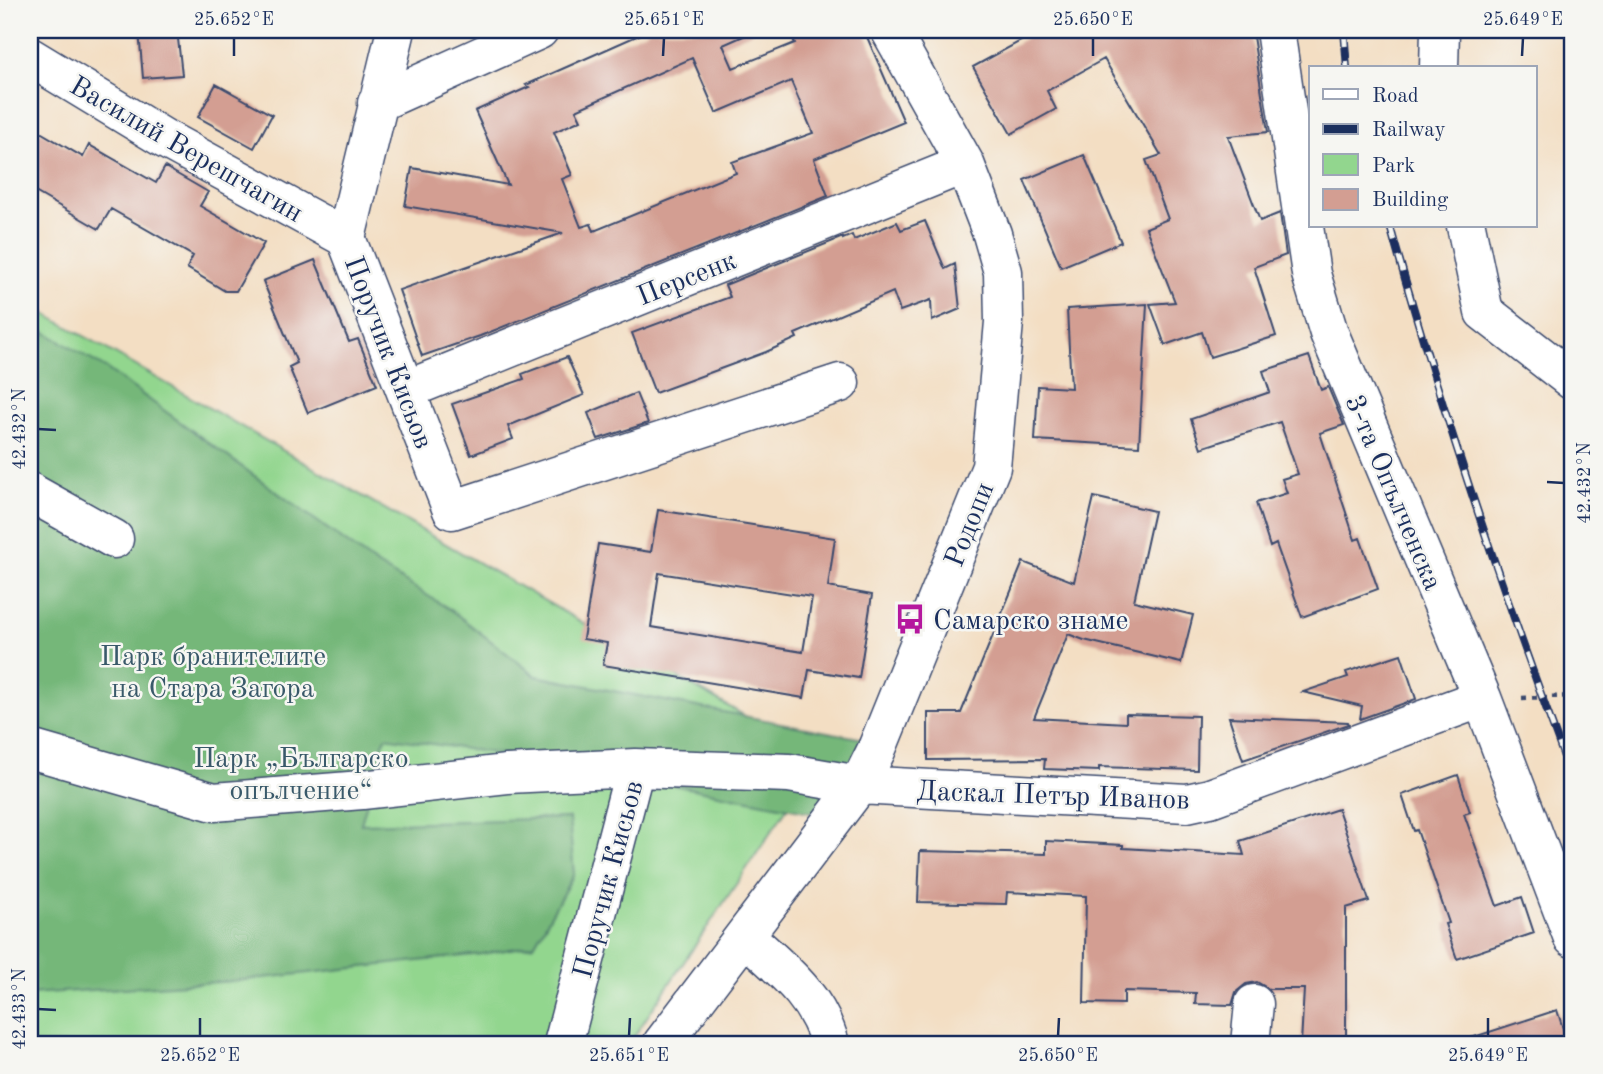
<svg xmlns="http://www.w3.org/2000/svg" width="1603" height="1074" font-family="'Old Standard TT',serif">
  <style>
    .green { fill: #92d68e; stroke: #568276; stroke-width: 2 }
    .forest { fill: #75b779; stroke: #48736c; stroke-width: 2 }
    .building { fill: #d39e92; fill-rule: evenodd }
    .lines { fill: none; stroke-linecap: round; stroke-linejoin: round }
    .minor-casing { stroke: #3b496d; stroke-width: 41 }
    .path { stroke: #3b496d; stroke-width: 4.5; stroke-dasharray: 5 5; stroke-linecap: butt }
    .minor { stroke: #fff; stroke-width: 38 }
    .rail-casing { stroke: #1b2f5e; stroke-width: 8 }
    .rail { stroke: #f6f6f2; stroke-width: 5; stroke-dasharray: 16; stroke-linecap: butt }
    .ticks { fill: none; stroke: #1b2f5e; stroke-width: 2.5 }
    .labels { text-anchor: middle; stroke-width: 5; stroke-linejoin: round; paint-order: stroke }
    .street-label { font-size: 28px; fill: #1b2f5e; stroke: #f6f6f2 }
    .poi-label { font-size: 28px; fill: #1b2f5e; stroke: #f6f6f2; text-anchor: start }
    .park-label { font-size: 28px; fill: #39596a; stroke: #f6f6f2 }
    .neatline { fill: none; stroke: #1b2f5e; stroke-width: 2.5 }
    .ticks-label { font-size: 18px; text-anchor: middle; fill: #1b2f5e }
  </style>
  <rect width="100%" height="100%" fill="#f6f6f2"/>
  <filter id="ink" filterUnits="userSpaceOnUse"><feTurbulence type="fractalNoise" baseFrequency=".0143" numOctaves="2"/><feDisplacementMap in="SourceGraphic" scale="14" xChannelSelector="R" yChannelSelector="G"/><feConvolveMatrix kernelMatrix="1 2 1 2 8 2 1 2 1" color-interpolation-filters="sRGB"/></filter>
  <filter id="wash" filterUnits="userSpaceOnUse"><feTurbulence type="fractalNoise" baseFrequency=".00686" numOctaves="4" result="noise"/><feDisplacementMap in="SourceGraphic" scale="28" xChannelSelector="R" yChannelSelector="G"/><feGaussianBlur stdDeviation="1.57" result="paint"/><feColorMatrix in="noise" values="0 0 0 0 0 0 0 0 0 0 0 0 0 0 0 0 0 1.4 0 .05"/><feComposite in="paint" operator="in"/></filter>
  <g filter="url(#wash)">
    <rect width="100%" height="100%" fill="#f3dec3"/>
    <path class="green" d="M30 305 820 759 629 1044H30Z"/>
    <path class="forest" d="M30 323 107 369 376 564 451 610 536 676 869 740 820 814 562 763 385 737 361 824 569 818 574 874 534 945 482 954 235 981 30 994Z"/>
    <g id="blocks">
      <path class="building" d="M177 30 182 75 143 78 139 31Z
        M650 30H757L723 45 733 68 795 43 789 30H864L904 122 814 159 828 196 480 336 422 356 399 290 563 233 405 206 412 168 508 185 475 111 529 87 526 85ZM692 58 716 113 791 81 813 133 732 162 736 173 594 231 591 224 581 227 562 179 572 175 554 132 581 120 576 110Z
        M1041 30H1252L1268 132 1228 136 1260 221 1280 213 1286 255 1254 267 1276 336 1210 357 1202 332 1165 345 1150 304 1175 302 1146 228 1168 219 1146 160 1161 155 1104 59 1047 91 1056 109 1011 134 973 67Z
        M216 84 272 115 254 148 198 117Z
        M30 126 83 157 89 145 156 183 165 167 208 192 200 206 264 243 236 291H225L187 268 193 256 111 209 99 229 30 189Z
        M1084 155 1121 242 1061 267 1024 180Z
        M925 221 945 269 955 264 960 309 932 321 931 300 900 311 893 292 795 334 797 338 766 352 655 393 632 333 730 297 725 285 843 237V239L852 235 854 240 897 222 901 230Z
        M315 260 349 342 358 339 377 385 308 413 289 367 297 363 263 281Z
        M1147 304 1139 446 1035 440 1038 386 1071 388 1067 309Z
        M1309 356 1321 390 1328 387 1344 425 1320 433 1355 540 1360 538 1378 589 1302 617 1276 544 1270 547 1256 503 1287 493 1282 479 1298 474 1280 422 1201 448 1191 419 1270 392 1263 371Z
        M567 357 584 395 508 426 513 439 471 455 452 404 524 379 522 374Z
        M636 393 648 423 598 439 588 413Z
        M1094 497 1154 511 1134 601 1193 615 1181 663 1084 640 1068 634 1034 718 1126 723V714L1198 716 1197 770 1099 767V771L1044 769 1045 759 928 760V713H961L1023 562 1074 582Z
        M658 510 835 538 828 587 872 595 859 678 809 670 804 698 603 665 607 643 583 639 598 544 651 552ZM659 573 812 597 803 652 651 627Z
        M1401 654 1416 699 1360 719 1362 706 1303 692 1348 677 1346 672Z
        M1229 717 1348 722 1349 724 1243 760Z
        M1458 775 1470 812 1464 814 1497 906 1522 897 1534 933 1457 959 1445 924 1449 923 1417 830 1414 831 1402 795Z
        M1338 809 1369 901 1346 908V1044H1301L1304 989H1269L1257 982 1246 984 1236 992 1232 1005 1195 1004 1196 993 1124 991V1004L1084 1003 1086 896 1007 892 1006 904 918 902 920 851 1046 854V841L1123 845V848L1244 855 1240 841Z
        M1557 1010 1568 1044H1469L1468 1039Z"/>
    </g>
  </g>
  <g filter="url(#ink)">
    <use href="#blocks" fill-opacity="0" stroke="#3b496d" stroke-width="2"/>
    <g class="lines">
      <g class="minor-casing">
        <path id="minor" d="M396 30 346 238 452 510 840 383
          M1275 30 1311 274 1329 333 1482 698 1573 938
          M30 57 165 139 346 238
          M1439 68 1440 30
          M377 103 539 30
          M1466 226 1484 312 1573 381
          M406 390 965 164
          M30 492 114 539
          M30 749 214 802 362 790 507 774 635 768
          M745 936C781 969 817 995 830 1044
          M563 1044 635 768 789 773 859 785 1187 803 1210 798 1482 698
          M662 1044 859 785 876 751 991 467 1004 322 1003 272 992 234 965 164 890 30
          M1250 1044 1254 1004"/>
      </g>
      <path class="path" d="M1522 698 1573 696"/>
      <use href="#minor" class="minor"/>
      <g class="rail-casing">
        <path id="rail" d="M1344 30 1347 68
          M1390 226C1442 413 1505 599 1573 781"/>
      </g>
      <use href="#rail" class="rail"/>
    </g>
  </g>
  <path class="ticks" d="M234 56V38M663 56 664 38M1093 56V38M1522 56 1523 38M38 429 56 430M1547 482 1564 483M38 1009 56 1010M200 1036V1018M629 1036 630 1018M1058 1036 1059 1018M1488 1036V1018"/>
  <defs>
    <g id="bus-bare" transform="scale(2.415)"><path d="M-5-6H5V4H4V6H2V4H-2V6H-4V4H-5ZM-3.5-4V0h7V-4ZM-3.5 1.2v1.5H-2V1.2ZM2 1.2v1.5H3.5V1.2Z" fill="#b5179e" stroke="#f6f6f2" stroke-width="2.5" paint-order="stroke"/></g>
  </defs>
  <g fill-rule="evenodd">
    <use href="#bus-bare" x="910" y="619"/>
  </g>
  <g class="labels">
    <g class="street-label">
      <text transform="translate(187 148) rotate(30)" y="10">Василий Верешчагин</text>
      <text transform="translate(686 277) rotate(-22)" y="10">Персенк</text>
      <text transform="translate(390 352) rotate(69)" y="10">Поручик Кисьов</text>
      <text transform="translate(1395 492) rotate(67)" y="10">3-та Опълченска</text>
      <text transform="translate(968 524) rotate(-68)" y="10">Родопи</text>
      <text transform="translate(1053 794) rotate(2)" y="10">Даскал Петър Иванов</text>
      <text transform="translate(607 879) rotate(-75)" y="10">Поручик Кисьов</text>
    </g>
    <g class="poi-label">
      <text x="933" y="629">Самарско знаме</text>
    </g>
    <g class="park-label">
      <text x="213" y="665">Парк бранителите<tspan x="213" dy="32">на Стара Загора</tspan></text>
      <text x="301" y="767">Парк „Българско<tspan x="301" dy="32">опълчение“</tspan></text>
    </g>
  </g>
  <rect width="1603" height="1074" fill="none" stroke="#f6f6f2" stroke-width="77"/>
  <rect x="1309" y="66" width="228" height="161" fill="#f6f6f2" stroke="#9ea6b7" stroke-width="2"/>
  <rect x="1323" y="89" width="35" height="10" fill="#ffffff" stroke="#9ea6b7" stroke-width="2"/>
  <text x="1372" y="102" font-size="21" fill="#1b2f5e">Road</text>
  <rect x="1323" y="124" width="35" height="10" fill="#1b2f5e" stroke="#9ea6b7" stroke-width="2"/>
  <text x="1372" y="136" font-size="21" fill="#1b2f5e">Railway</text>
  <rect x="1323" y="154" width="35" height="21" fill="#92d68e" stroke="#9ea6b7" stroke-width="2"/>
  <text x="1372" y="172" font-size="21" fill="#1b2f5e">Park</text>
  <rect x="1323" y="189" width="35" height="21" fill="#d39e92" stroke="#9ea6b7" stroke-width="2"/>
  <text x="1372" y="206" font-size="21" fill="#1b2f5e">Building</text>
  <rect x="38" y="38" width="1526" height="998" class="neatline"/>
  <g class="ticks-label">
    <text x="234" y="25">25.652°E</text>
    <text x="664" y="25">25.651°E</text>
    <text x="1093" y="25">25.650°E</text>
    <text x="1523" y="25">25.649°E</text>
    <text transform="translate(19 429) rotate(-90)" y="6">42.432°N</text>
    <text transform="translate(1584 483) rotate(-90)" y="6">42.432°N</text>
    <text transform="translate(19 1009) rotate(-90)" y="6">42.433°N</text>
    <text x="200" y="1061">25.652°E</text>
    <text x="629" y="1061">25.651°E</text>
    <text x="1058" y="1061">25.650°E</text>
    <text x="1488" y="1061">25.649°E</text>
  </g>
</svg>
